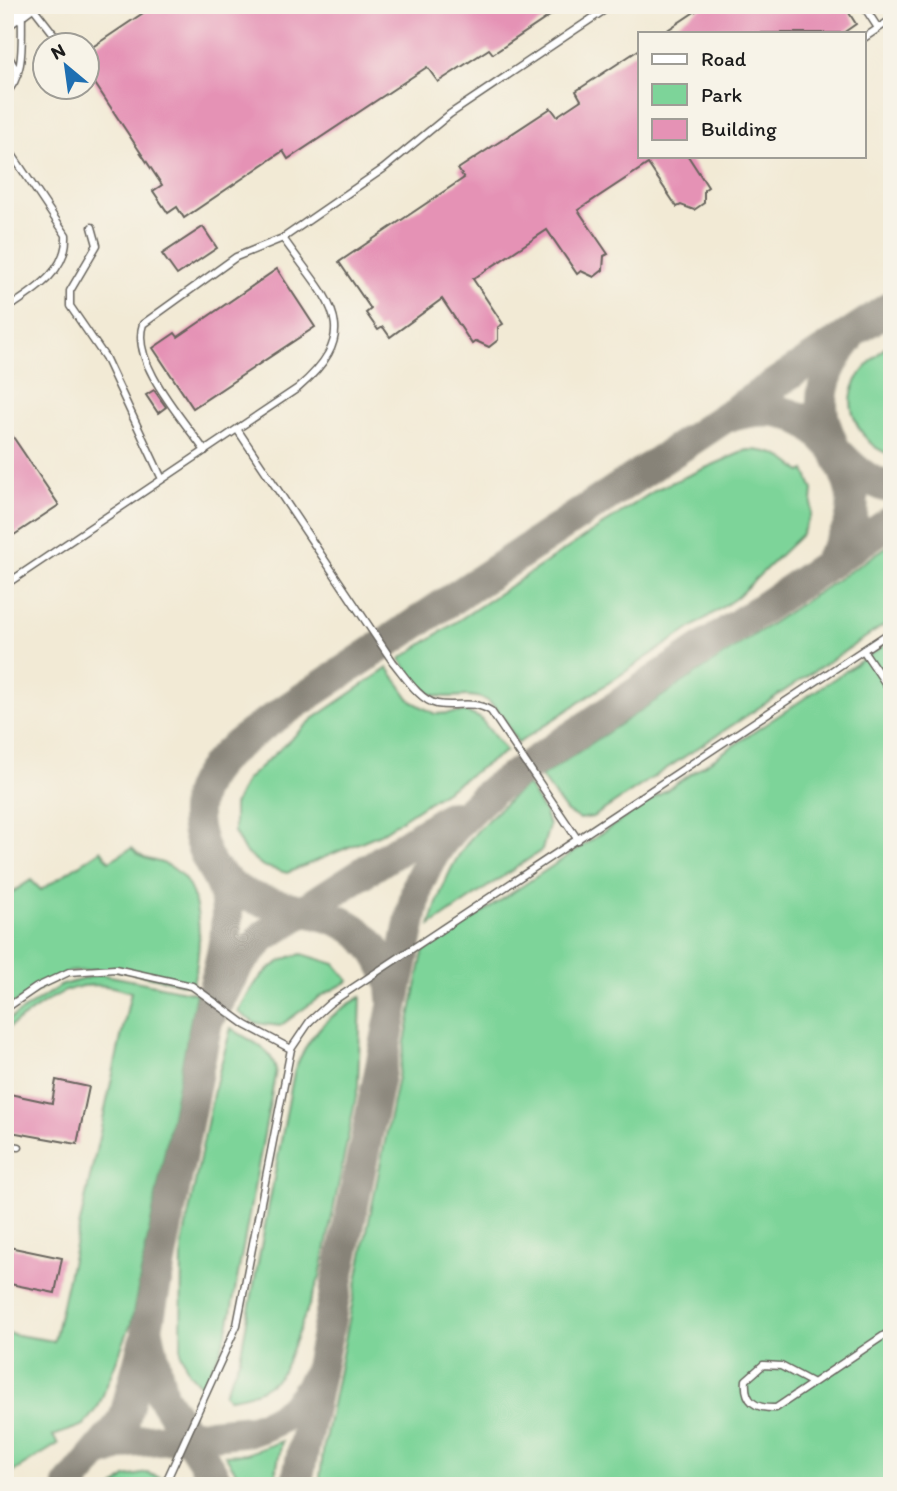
<svg xmlns="http://www.w3.org/2000/svg" width="897" height="1491" font-family="Itim,sans-serif">
  <style>
    .green { fill: #7dd499; stroke: #4c785a; stroke-width: 2 }
    .lines { fill: none; stroke-linecap: round; stroke-linejoin: round }
    .taxiway { stroke: #878378; stroke-width: 32 }
    .building { fill: #e592b5 }
    .service-casing { stroke: #67645d; stroke-width: 9 }
    .minor-casing { stroke: #67645d; stroke-width: 15 }
    .service { stroke: #fff; stroke-width: 6 }
    .minor { stroke: #fff; stroke-width: 12 }
  </style>
  <rect width="100%" height="100%" fill="#f7f3e8"/>
  <filter id="ink" filterUnits="userSpaceOnUse"><feTurbulence type="fractalNoise" baseFrequency=".0143" numOctaves="2"/><feDisplacementMap in="SourceGraphic" scale="14" xChannelSelector="R" yChannelSelector="G"/><feConvolveMatrix kernelMatrix="1 2 1 2 8 2 1 2 1" color-interpolation-filters="sRGB"/></filter>
  <filter id="wash" filterUnits="userSpaceOnUse"><feTurbulence type="fractalNoise" baseFrequency=".00686" numOctaves="4" result="noise"/><feDisplacementMap in="SourceGraphic" scale="28" xChannelSelector="R" yChannelSelector="G"/><feGaussianBlur stdDeviation="1.57" result="paint"/><feColorMatrix in="noise" values="0 0 0 0 0 0 0 0 0 0 0 0 0 0 0 0 0 1.4 0 .05"/><feComposite in="paint" operator="in"/></filter>
  <g filter="url(#wash)">
    <rect width="100%" height="100%" fill="#f2ead5"/>
    <path class="green" d="M892 341V455C876 450 868 443 859 428 837 390 865 366 892 341Z
      M747 450C771 450 783 455 801 472L805 470 813 490 811 514 802 534 736 598 518 743C509 729 502 712 489 702 470 689 448 703 429 693 417 686 408 670 400 659L657 489Z
      M892 543V620L593 817 580 819 567 812 541 777Z
      M892 640V1486H319L324 1444 423 952Z
      M388 668 411 701 435 714 466 712 480 718 506 751 380 834 287 873 263 866 245 852 234 832V805L246 780 313 719Z
      M527 784 545 813 549 826 542 850 430 926C450 853 471 833 527 784Z
      M132 848C146 865 158 857 174 869 205 890 202 954 192 986L115 969 69 972 5 1009V897L31 880 41 890 101 850 109 861Z
      M302 954 335 964 349 981 321 996 280 1026 255 1023 238 1012C253 983 269 960 302 954Z
      M100 974 196 993 131 1324 99 1405 84 1425 53 1436 58 1444 5 1477V1333L54 1341 131 992C73 972 52 999 5 1030V1022L60 986Z
      M361 997 358 1087 320 1277 283 1371C269 1389 252 1395 229 1398L224 1394 240 1358 294 1072C307 1036 328 1015 361 997Z
      M231 1028C250 1042 270 1045 276 1070L229 1323 221 1350 202 1387 189 1373 181 1354 182 1246 213 1094Z
      M282 1441 273 1486H245L225 1455 246 1454Z
      M147 1473 182 1486H115L126 1477Z"/>
    <g class="lines">
      <path class="taxiway" d="M731 416C826 388 825 473 892 488
        M829 560C872 505 847 484 827 430 814 397 828 365 848 340
        M215 870C226 882 238 893 254 898 301 915 353 908 380 958 388 973 393 982 393 998
        M207 1021C213 986 227 947 227 911 226 887 213 872 204 851 174 780 233 747 281 713L892 306
        M97 1453 128 1442 252 1430C280 1422 300 1407 314 1380
        M214 1476 162 1396 147 1328 207 1021 238 965 264 936 451 816
        M69 1486 124 1420 144 1343
        M296 1486 418 884C435 843 461 817 494 789L892 521"/>
    </g>
    <g id="blocks">
      <path class="building" d="M155 5H566L493 54 489 49 438 82 427 67 288 159 283 151 184 218 177 207 168 213 153 191 162 185 88 73V50Z
        M705 5H844L856 24 843 33H663Z
        M640 49V156H688L708 187 704 190V203L694 210 681 205 677 207 648 164 578 210 608 254 604 256 603 270 594 277 581 271 577 274 547 230 473 279 503 324 498 327V340L489 347 476 341 472 344 442 299 390 337 383 327 378 330 366 313 371 309 339 262 464 178 458 169 551 108 557 116 581 100 576 91Z
        M203 227 217 248 177 275 162 254Z
        M277 269 315 327 193 408 153 348 175 333 178 337Z
        M154 390 166 407 158 413 146 395Z
        M5 425 59 505 5 541Z
        M56 1080 89 1087 77 1144 5 1131V1093L52 1103Z
        M9 1247 62 1258 55 1293 5 1283Z"/>
    </g>
  </g>
  <g filter="url(#ink)">
    <use href="#blocks" fill-opacity="0" stroke="#67645d" stroke-width="2"/>
    <g class="lines">
      <g class="service-casing">
        <path id="service" d="M863 5 878 28
          M32 6 60 42
          M864 38 892 19
          M5 50 17 72
          M5 94C26 75 21 40 22 15
          M5 144 66 235C68 272 32 292 5 310
          M92 227 97 245 70 291V306L105 357 162 479
          M237 429 393 662C404 675 419 700 437 704 457 708 472 699 491 711L578 840
          M205 451C183 419 130 362 143 324L236 257 283 238
          M5 585 298 388C368 328 325 299 283 238L383 169 450 114 612 5
          M863 650 892 693
          M5 1009 37 987 69 972 115 969 192 986 246 1025 291 1049
          M5 1145 19 1147
          M813 1383 781 1366 763 1365 746 1380C744 1402 756 1409 776 1408L892 1330
          M164 1486 237 1325 291 1049 310 1021 330 1003 892 631"/>
      </g>
      <g class="minor-casing">
        <path id="minor" d="M5 25 32 5"/>
      </g>
      <use href="#service" class="service"/>
      <use href="#minor" class="minor"/>
    </g>
  </g>
  <rect width="897" height="1491" fill="none" stroke="#f7f3e8" stroke-width="28"/>
  <rect x="638" y="32" width="228" height="126" fill="#f7f3e8" stroke="#9f9d96" stroke-width="2"/>
  <rect x="652" y="54" width="35" height="10" fill="#ffffff" stroke="#9f9d96" stroke-width="2"/>
  <text x="701" y="66" font-size="21" fill="#1c1c1c">Road</text>
  <rect x="652" y="84" width="35" height="21" fill="#7dd499" stroke="#9f9d96" stroke-width="2"/>
  <text x="701" y="102" font-size="21" fill="#1c1c1c">Park</text>
  <rect x="652" y="119" width="35" height="21" fill="#e592b5" stroke="#9f9d96" stroke-width="2"/>
  <text x="701" y="136" font-size="21" fill="#1c1c1c">Building</text>
  <g transform="translate(66 66) rotate(331)"><circle r="33" fill="#f7f3e8" stroke="#9f9d96" stroke-width="2"/>
  <path d="M0-5L12 26L0 18L-12 26Z" fill="#1f6fb2"/>
  <text y="-10" font-size="19" font-weight="bold" text-anchor="middle" fill="#1c1c1c">N</text>
  </g>
</svg>
